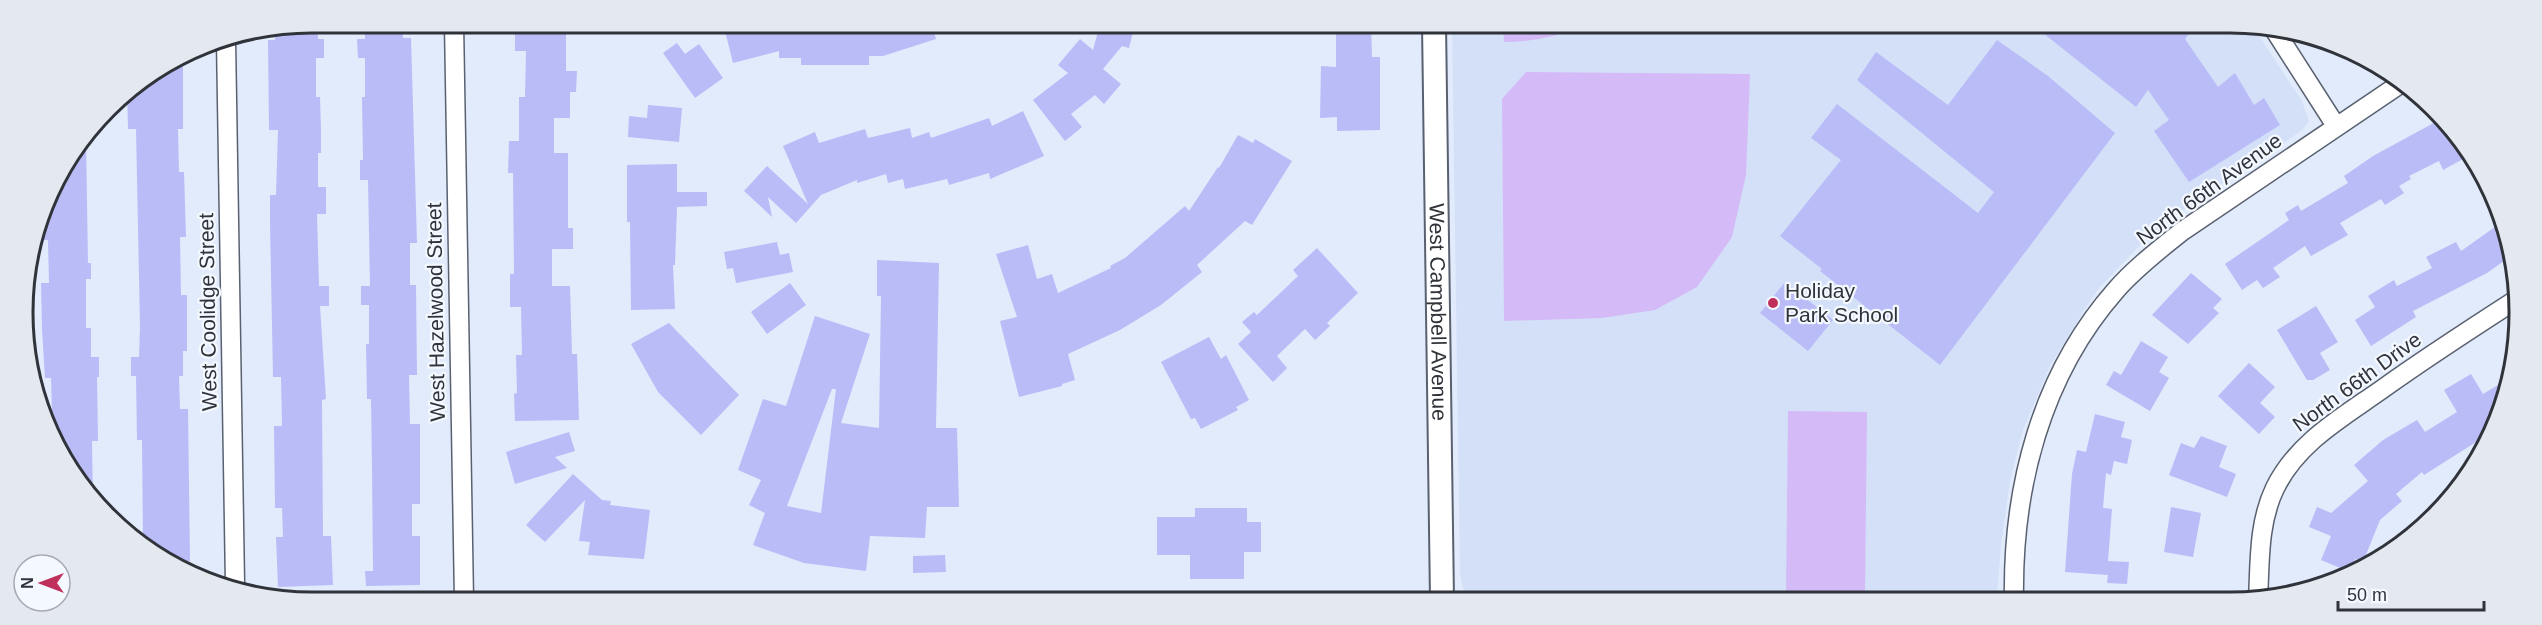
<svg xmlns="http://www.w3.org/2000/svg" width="2542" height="625" font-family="Arial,sans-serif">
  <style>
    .built { fill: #d3e0f8 }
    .green { fill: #d4baf7 }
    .building { fill: #babcf8; fill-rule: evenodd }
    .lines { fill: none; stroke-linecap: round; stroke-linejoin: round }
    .minor-casing { stroke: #596170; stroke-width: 21 }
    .tertiary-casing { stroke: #596170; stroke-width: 26 }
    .minor { stroke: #fff; stroke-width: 18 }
    .tertiary { stroke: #fff; stroke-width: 22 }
    .poi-dot { fill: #bf305c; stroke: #f4f8ff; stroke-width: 2 }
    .labels { text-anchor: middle; stroke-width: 4.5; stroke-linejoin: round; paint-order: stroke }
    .street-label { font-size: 21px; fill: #30333a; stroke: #f4f8ff }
    .poi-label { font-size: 21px; fill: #30333a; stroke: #f4f8ff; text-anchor: start }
    .rim { fill: none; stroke: #30333a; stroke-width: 3 }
  </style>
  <rect width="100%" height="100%" fill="#e1ebfc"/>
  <path class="built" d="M1452 24 2252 25 2302 101 2309 121 2305 127 2294 136 2180 212 2146 239 2099 288 2079 318 2050 366 2023 430 2010 481 2001 545 1997 595 1994 600H1473L1466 594 1462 585 1460 573Z"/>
  <path class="green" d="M1503 24H1586C1560 36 1533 42 1504 42Z
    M1526 72 1750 74 1746 175 1732 237 1697 287 1655 310 1602 318 1504 321 1502 99Z
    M1788 411 1867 412 1865 594 1786 593Z"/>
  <path class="building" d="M317 22 318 39H324V58H316V97H320L321 130V153H318V187H326V214H317L319 286H329V306H320L326 399 322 400 323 536H331L333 585 278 587 276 537H283L282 508H275L274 426H282L281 377H273L270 223V195H276L278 130H269L268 40H275V30Z
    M365 23H402L403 38H411L417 243H410V285H416L417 375H409L410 424H420V504H412V536H420V585L366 586 365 571H373L372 469 371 399H367L366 344H369V305H361V286H370L368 180H360V160H363L362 97H365V58H358L357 39H365Z
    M515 23H550V32H566V71H577L576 92H570V118H554V153H568V228H573V249H552V286H570L572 354H577L579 420 515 421 514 394 517 393 516 355H522L521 307H510V274H514L513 173H508L509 141H519V97H525L526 51H515Z
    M723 23H931L936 39 883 56H869V65H801V58H779V51L733 63Z
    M1100 24H1135L1129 48 1122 46 1103 69 1121 84 1104 104 1095 95 1071 114 1082 127 1065 141 1033 100 1068 73 1058 65 1080 39 1093 50Z
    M1336 24H1371L1372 57H1380V130L1337 131V117L1320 118 1321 66 1336 67Z
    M2033 25H2195L2185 39 2218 87 2235 73 2254 105 2264 98 2280 125 2189 182 2154 131 2169 120 2148 90 2136 107Z
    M1997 40 2048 76 2115 133 1940 365 1820 271 1822 269 1780 236 1841 160 1811 138 1837 104 1978 213 1994 192 1857 80 1876 52 1948 105Z
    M677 43 685 54 699 44 723 78 695 98 663 53Z
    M183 56V129H178L179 172H184L186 237H180L181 295H187V351H183V376H179L180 409H188L190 561 165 562 143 542 142 440H137L136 376H131V357H139L140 327 136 129H128L127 91Z
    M648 105 682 108 679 142 628 137 629 116 647 118Z
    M1023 111 1044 156 990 179 989 173 949 185 947 179 905 189 903 179 888 183 886 174 857 183V180L821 195 796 223 768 197 772 217 744 191 767 166 808 204 783 146 815 132 819 143 865 129 868 138 910 128 912 138 929 132 931 138 989 118 992 126Z
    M2441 119 2460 136 2463 144 2457 147 2463 159 2443 170 2439 161 2409 176 2411 179 2399 186 2404 193 2385 205 2381 199 2340 223 2348 235 2311 256 2305 246 2273 268 2280 277 2263 288 2257 280 2242 290 2225 264 2289 220 2285 213 2298 205 2301 211 2348 183 2344 176 2373 156Z
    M1238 135 1253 143 1255 139 1292 161 1252 225 1245 221 1197 265 1202 272 1161 305 1120 330 1068 354 1075 380 1062 384V386L1019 397 1000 321 1017 317 996 254 1028 245 1037 279 1052 274 1058 293 1111 268 1110 266 1125 258 1185 206 1189 211 1218 167 1219 168Z
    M86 141 88 263H91V279H86V328H91V357H99V377H97L98 441H92L93 498 83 489 44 411H52L51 378H45L42 329 41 283H49L48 240H41V227L53 184Z
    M677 164V192H707V206L677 207 675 265H673L675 309 631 310 630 222H627V165Z
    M2502 222 2510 238 2511 256 2487 273 2413 311 2416 317 2371 346 2355 320 2375 307 2368 296 2394 280 2397 286 2432 268 2426 257 2456 242 2461 251Z
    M777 242 780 255 789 253 793 272 736 283 733 268 727 269 724 252Z
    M1317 248 1358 293 1327 323 1330 326 1315 340 1305 329 1277 356 1287 368 1273 382 1238 344 1251 332 1242 322 1254 312 1257 315 1298 276 1293 270Z
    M877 260 939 263 936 428H957L959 507H927L925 538 870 536 866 571 804 563 753 545 765 513 749 505 761 480 738 470 763 399 786 406 815 316 870 334 841 423 879 428 881 296H877ZM832 389H836L821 513 787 506Z
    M2191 273 2222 299 2213 308 2219 313 2188 344 2152 315Z
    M1785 282 1833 320 1808 351 1760 313Z
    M790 283 806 305 767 334 751 312Z
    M2316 306 2338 342 2320 353 2330 370 2313 380H2307L2277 330Z
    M669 323 739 395 701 435 658 392 631 344Z
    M1209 337 1221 359 1226 355 1249 400 1236 407 1238 410 1201 429 1195 418 1191 419 1161 362Z
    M2141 341 2168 357 2159 372 2169 378 2150 411 2106 385 2114 371 2121 375Z
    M2249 363 2275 387 2260 403 2275 417 2259 434 2218 396Z
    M2471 374 2483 394 2508 379 2488 443 2484 437 2424 475 2422 472 2396 494 2402 501 2380 520 2363 562 2355 559 2350 572 2321 560 2331 536 2309 527 2317 507 2331 513 2368 481 2354 465 2383 440 2417 420 2425 432 2457 412 2444 390Z
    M2095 414 2125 422 2121 437 2132 440 2127 464 2114 461 2111 475 2106 473 2103 508 2112 509 2108 561 2129 562 2127 584 2107 583 2108 575 2065 572 2072 474 2077 450 2086 452Z
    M569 432 575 451 555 457 567 468 515 484 506 452Z
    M2201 436 2227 446 2219 467 2236 474 2227 497 2169 475 2181 443 2194 448Z
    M573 474 602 500 611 501 610 505 650 510 644 559 588 555 590 542 579 541 585 500 545 542 526 525Z
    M2171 507 2201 513 2193 557 2164 552Z
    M1195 508H1247V522H1261V552H1244V579H1190V555H1157V517H1195Z
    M945 555 946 572 913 573V556Z"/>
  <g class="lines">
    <g class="minor-casing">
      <path id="minor" d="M454 23 464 600
        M2272 26 2336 126
        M226 40 235 584
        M2014 600C2012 488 2041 375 2116 290 2135 268 2159 250 2181 232L2400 84
        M2258 600C2260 563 2258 523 2275 488 2297 443 2341 418 2381 390 2424 359 2469 330 2514 301"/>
    </g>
    <g class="tertiary-casing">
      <g id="tertiary">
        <path id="s1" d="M1434 24 1442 600"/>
      </g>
    </g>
    <use href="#minor" class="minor"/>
    <use href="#tertiary" class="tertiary"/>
  </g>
  <circle class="poi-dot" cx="1773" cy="303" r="6"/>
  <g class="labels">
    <g class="street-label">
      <text transform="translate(2209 189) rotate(-36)" y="7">North 66th Avenue</text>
      <text transform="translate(208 312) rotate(-91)" y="7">West Coolidge Street</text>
      <text transform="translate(436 312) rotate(-91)" y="7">West Hazelwood Street</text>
      <text dy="7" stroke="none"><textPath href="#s1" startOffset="288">West Campbell Avenue</textPath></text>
      <text transform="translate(2357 382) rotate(-36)" y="7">North 66th Drive</text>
    </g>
    <g class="poi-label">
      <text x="1785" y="298">Holiday<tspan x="1785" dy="24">Park School</tspan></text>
    </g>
  </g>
  <path d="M0 0H2542V625H0ZM312 33H2230A279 279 0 0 1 2509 312V313A279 279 0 0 1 2230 592H312A279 279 0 0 1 33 313V312A279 279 0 0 1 312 33Z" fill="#e4e8ef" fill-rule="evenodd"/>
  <path class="rim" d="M312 33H2230A279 279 0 0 1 2509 312V313A279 279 0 0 1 2230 592H312A279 279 0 0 1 33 313V312A279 279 0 0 1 312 33Z"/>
  <g transform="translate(42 583) rotate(270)"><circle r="28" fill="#f4f8ff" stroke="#a6a9b0" stroke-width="1.5"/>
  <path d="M0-4.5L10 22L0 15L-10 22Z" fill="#bf305c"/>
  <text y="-9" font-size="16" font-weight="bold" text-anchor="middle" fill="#30333a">N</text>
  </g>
  <path d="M2338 601v9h146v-9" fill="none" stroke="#30333a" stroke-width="3"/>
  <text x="2347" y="601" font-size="18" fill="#30333a" stroke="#f4f8ff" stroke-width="4.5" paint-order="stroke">50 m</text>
</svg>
